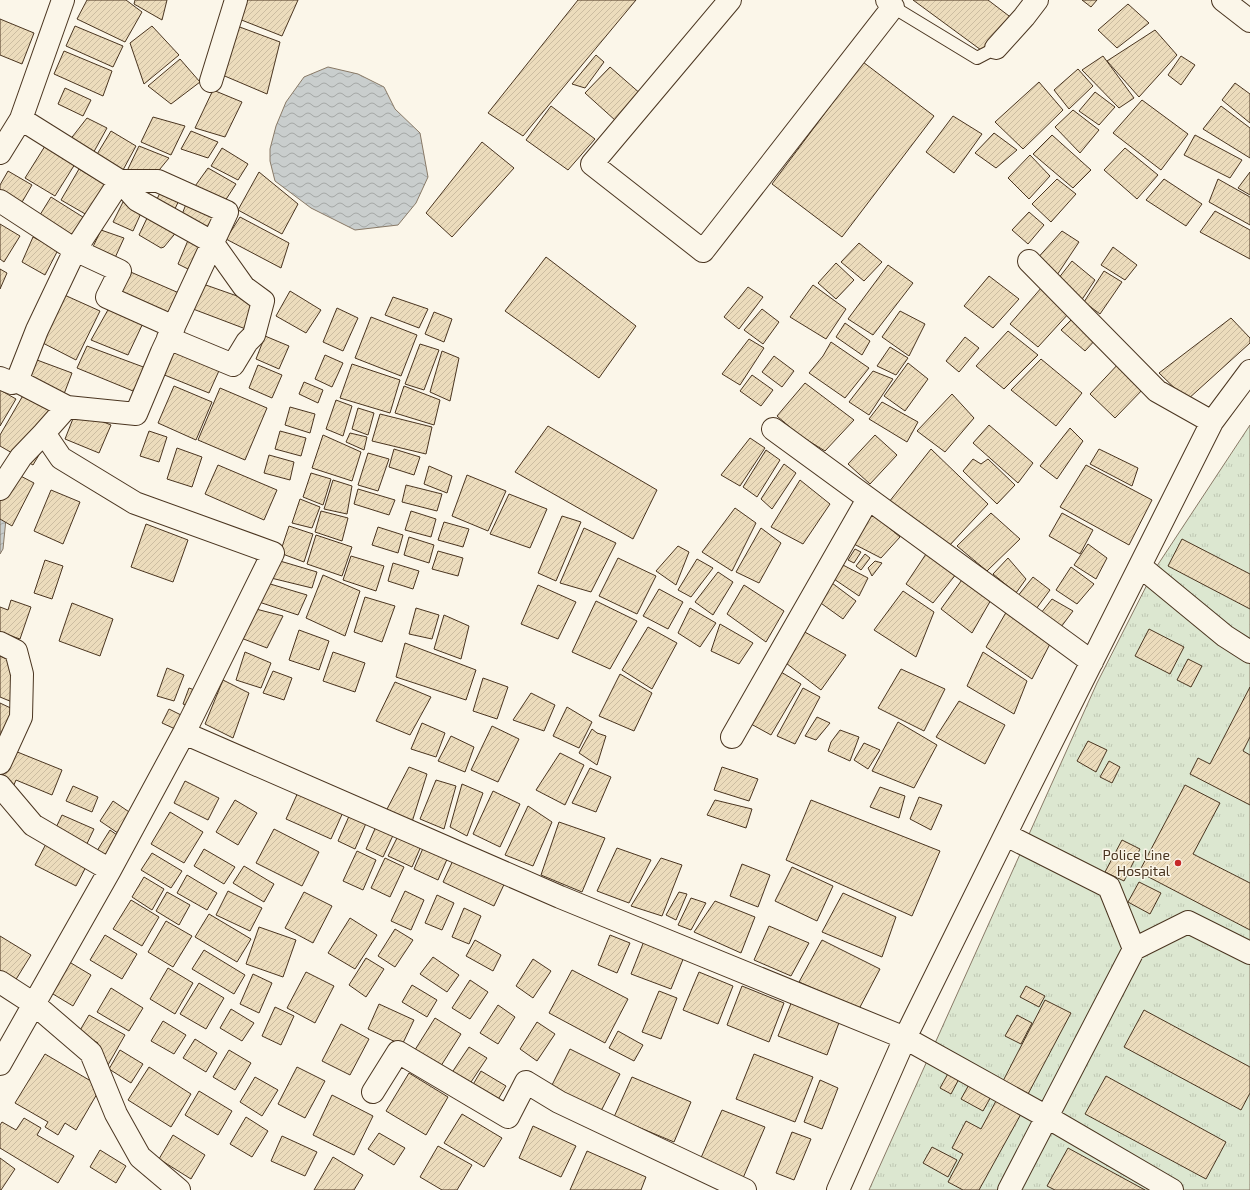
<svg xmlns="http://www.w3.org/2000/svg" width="1250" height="1190" font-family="'Exo 2',sans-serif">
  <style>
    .grass { fill: url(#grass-tufts); stroke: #887966 }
    .water { fill: url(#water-waves); stroke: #887966 }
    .building { fill: url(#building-hatch); stroke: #4a3520 }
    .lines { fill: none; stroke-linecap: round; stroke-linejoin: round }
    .lane-casing { stroke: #4a3520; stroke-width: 14 }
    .street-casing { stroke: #4a3520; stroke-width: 24 }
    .highway-casing { stroke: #4a3520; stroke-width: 24 }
    .lane { stroke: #fbf6e9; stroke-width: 12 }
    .street { stroke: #fbf6e9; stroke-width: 22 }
    .highway { stroke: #fbf6e9; stroke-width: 22 }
    .poi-dot { fill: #c62828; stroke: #fbf6e9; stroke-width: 1.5 }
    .labels { text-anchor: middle; stroke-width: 3; stroke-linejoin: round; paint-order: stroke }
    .poi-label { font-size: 14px; fill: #4a3520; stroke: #fbf6e9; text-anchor: end }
  </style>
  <defs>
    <pattern id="grass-tufts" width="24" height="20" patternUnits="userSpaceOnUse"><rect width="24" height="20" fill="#dce7d0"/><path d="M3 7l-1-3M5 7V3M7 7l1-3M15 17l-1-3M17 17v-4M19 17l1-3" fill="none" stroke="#bec7b2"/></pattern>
    <pattern id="water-waves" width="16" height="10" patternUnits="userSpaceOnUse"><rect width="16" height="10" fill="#c9cecd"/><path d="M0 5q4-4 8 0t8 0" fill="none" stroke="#a5a8a6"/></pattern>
    <pattern id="building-hatch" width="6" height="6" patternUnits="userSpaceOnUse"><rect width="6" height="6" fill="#ecdcbc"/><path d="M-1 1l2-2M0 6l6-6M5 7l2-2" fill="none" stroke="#ccbda1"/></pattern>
  </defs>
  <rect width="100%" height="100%" fill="#fbf6e9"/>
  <path class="grass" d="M1250 425V1190H869L1097 683 1155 569Z"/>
  <path class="water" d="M328 67 358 74 384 87 395 109 420 133 428 177 416 203 398 225 355 230 311 208 275 181 270 161V149L276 126 286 102 304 77Z
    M0 492 8 499 3 549 0 554Z"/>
  <path class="building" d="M87 0H126L142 12 125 42 77 19Z
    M135 0H167L162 20 134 4Z
    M245 0H298L282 36 239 19Z
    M578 0H636L523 136 488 113Z
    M913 0H988L1013 19 981 50Z
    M1082 0H1097L1091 7Z
    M1128 4 1149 23 1117 48 1098 30Z
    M0 19 34 33 22 64 0 55Z
    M75 26 123 46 113 67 66 46Z
    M152 26 179 55 144 84 130 43Z
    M237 26 280 42 267 94 220 74Z
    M1155 30 1177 55 1139 97 1107 61Z
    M64 51 112 71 103 96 54 74Z
    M596 55 604 62 585 88 572 84Z
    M1103 56 1134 98 1119 108 1082 70Z
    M1181 56 1195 65 1181 85 1168 75Z
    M180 59 200 82 171 104 148 86Z
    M863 62 934 116 842 237 772 184Z
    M610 67 642 95 616 121 585 93Z
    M1078 69 1093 86 1069 109 1054 90Z
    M1039 82 1063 110 1023 149 995 122Z
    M1235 83 1250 94V123L1222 100Z
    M65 88 91 100 83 116 58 104Z
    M213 90 242 102 225 137 195 128Z
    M1095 92 1115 107 1099 125 1079 111Z
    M1142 100 1188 134 1161 170 1113 133Z
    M551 106 595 139 568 170 526 140Z
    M1221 106 1250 128V158L1203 129Z
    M1073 110 1099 130 1080 153 1055 127Z
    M953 116 982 134 954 173 926 152Z
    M153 117 185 126 171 155 141 142Z
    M87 118 107 128 91 157 69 141Z
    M111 131 136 146 123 170 96 156Z
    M191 131 218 142 208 158 181 149Z
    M994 133 1017 150 996 168 975 153Z
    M1052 135 1091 170 1073 188 1033 154Z
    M1195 135 1242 160 1230 178 1184 155Z
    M482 142 514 168 452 237 426 213Z
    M45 146 75 164 55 196 25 178Z
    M139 146 169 158 155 175 127 171Z
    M222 148 248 164 238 180 211 166Z
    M1125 148 1158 175 1137 199 1104 170Z
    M1030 155 1050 176 1029 199 1008 178Z
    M208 168 236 184 223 204 193 189Z
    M79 169 106 185 87 215 61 200Z
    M8 171 32 185 18 209 0 198V185Z
    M259 172 298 204 282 234 238 210Z
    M1250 172V195L1238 188Z
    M1057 179 1076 194 1051 222 1032 204Z
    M1164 179 1202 204 1186 226 1146 200Z
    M1218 179 1250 197V225L1209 202Z
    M163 187 181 196 173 213 154 205Z
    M51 197 86 219 70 244 35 223Z
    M188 199 220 215 211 235 181 217Z
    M123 202 142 211 133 231 113 222Z
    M1215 211 1250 230V259L1200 232Z
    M1029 212 1044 225 1028 244 1012 230Z
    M148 216 178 230 164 247 161 248 139 235Z
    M240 217 289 243 281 268 226 239Z
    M0 224 20 236 4 262 0 259Z
    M101 230 124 238 114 260 91 251Z
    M1062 231 1079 242 1055 278 1035 261Z
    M33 237 58 250 45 275 22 262Z
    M189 238 201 245 190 270 178 264Z
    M859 243 882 262 864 281 841 262Z
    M1113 247 1137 265 1125 280 1101 265Z
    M546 257 636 326 599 378 505 311Z
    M1072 261 1095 280 1081 301 1058 279Z
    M836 263 854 280 836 299 818 283Z
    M888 265 913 283 873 335 848 319Z
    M0 269 7 273 0 289Z
    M126 270 179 293 170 320 114 295Z
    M1104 271 1122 282 1100 314 1084 302Z
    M989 276 1019 299 993 328 964 306Z
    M203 284 257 303 251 331 193 309Z
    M813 285 846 309 826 339 790 317Z
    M748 287 763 297 739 329 724 317Z
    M1042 287 1070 312 1038 347 1010 324Z
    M290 291 321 310 306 333 276 316Z
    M60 293 100 311 76 360 37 340Z
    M393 297 428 309 419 328 385 315Z
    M109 308 144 321 128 355 91 340Z
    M337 308 358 318 343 351 323 342Z
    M762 309 779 322 763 344 744 330Z
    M900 311 925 324 909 356 882 337Z
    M434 312 452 319 444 342 425 334Z
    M1075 316 1098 337 1085 351 1061 330Z
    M371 317 417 335 401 376 355 358Z
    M1231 318 1250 338V343L1187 400 1159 373Z
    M845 323 870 341 862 355 836 337Z
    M1008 331 1038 355 1004 389 976 366Z
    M265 336 289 346 279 369 256 359Z
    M965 337 979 348 959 372 946 361Z
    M749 339 764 348 740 385 722 374Z
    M831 342 869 368 845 398 809 373 823 356Z
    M175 344 222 364 209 393 162 374Z
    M420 344 439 350 424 390 405 384Z
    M87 346 146 368 133 391 77 368Z
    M890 347 908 358 896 375 877 366Z
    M442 351 459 358 450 401 430 392Z
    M325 355 343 363 332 387 315 379Z
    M774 356 794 371 782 387 762 372Z
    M1041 359 1082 393 1056 426 1011 390Z
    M37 360 72 373 64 394 25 384Z
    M1121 361 1146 386 1115 418 1090 394Z
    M908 363 928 379 905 411 884 396Z
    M352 364 400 380 390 413 340 398Z
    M258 365 282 375 272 398 249 388Z
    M873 371 893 379 869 415 849 402Z
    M752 375 773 390 761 406 740 391Z
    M304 382 323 390 318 403 299 394Z
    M805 383 854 420 825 451 799 435 777 416Z
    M174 386 212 402 196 440 158 423Z
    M404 386 440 400 434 425 395 413Z
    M220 388 267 408 245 460 198 440Z
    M0 390 16 399 0 426Z
    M25 392 63 414 33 465 0 446V435Z
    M952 394 974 418 945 452 917 431Z
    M336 400 352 406 343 436 326 429Z
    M882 402 918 422 907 442 869 419Z
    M290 407 315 414 310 433 285 425Z
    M358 408 374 413 368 435 352 429Z
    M76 411 111 425 99 453 65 439Z
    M380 414 432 427 426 454 372 441Z
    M989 425 1033 463 1018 483 973 443Z
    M548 426 657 490 633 539 515 472Z
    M1070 428 1083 441 1057 479 1040 466Z
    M149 431 167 437 159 462 140 456Z
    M280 431 306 438 301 456 275 449Z
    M350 433 367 437 364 450 346 442Z
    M323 435 361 452 352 481 312 468Z
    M875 435 897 455 870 484 848 464Z
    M750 438 765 448 740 486 721 475Z
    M177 448 202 457 192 487 167 479Z
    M394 449 420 457 414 475 389 467Z
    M931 449 988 504 949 546 889 502Z
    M1099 449 1138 468 1132 486 1090 464Z
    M766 450 780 460 757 497 743 487Z
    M368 453 389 459 378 491 358 485Z
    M269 455 294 462 290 480 264 473Z
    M973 459 981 464 988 459 1015 485 997 504 963 471Z
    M784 464 796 473 772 509 761 499Z
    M218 465 277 490 264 520 205 494Z
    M1086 465 1152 500 1129 545 1060 507Z
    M429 466 452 476 447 493 424 484Z
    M11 471 34 483 12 526 0 519V493Z
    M311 473 331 479 323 505 303 497Z
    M467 475 506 491 488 531 452 516Z
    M333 480 352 486 347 514 324 509Z
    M800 480 830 504 803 544 771 527Z
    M406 485 442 494 437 511 402 502Z
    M358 489 395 500 389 515 354 504Z
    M51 490 80 502 63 544 34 531Z
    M509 494 547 509 530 548 490 534Z
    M300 499 320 507 312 528 292 523Z
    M735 508 756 523 732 571 702 552Z
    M321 511 348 518 342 541 315 532Z
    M411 511 436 519 431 537 405 530Z
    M869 511 900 537 881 558 850 542Z
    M991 513 1020 539 987 571 957 546Z
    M1062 513 1093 530 1080 554 1049 536Z
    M562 516 581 522 556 581 538 573Z
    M444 522 469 529 463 547 438 540Z
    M146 524 188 540 173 582 131 567Z
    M289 526 313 534 304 562 280 553Z
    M378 527 403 535 398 553 372 545Z
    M584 528 616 543 591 592 560 583Z
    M761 528 781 543 759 583 736 572Z
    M316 535 352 547 342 576 307 564Z
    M409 537 434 545 429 563 404 555Z
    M1182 539 1250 574V609L1168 566Z
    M1088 544 1107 558 1096 579 1074 565Z
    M678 546 689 552 676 585 656 571Z
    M855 549 861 552 854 563 848 560Z
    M438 551 463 558 458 576 432 569Z
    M865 554 870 558 861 570 856 566Z
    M926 554 957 573 933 603 906 584Z
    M351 556 384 566 376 591 343 580Z
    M618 558 656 576 637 614 599 596Z
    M1008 558 1026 579 1016 593 993 574Z
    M697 559 713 568 691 597 678 590Z
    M45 560 63 566 52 599 34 593Z
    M280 561 317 572 312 588 271 578Z
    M875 561 882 563 872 576 868 568Z
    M393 563 419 571 413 589 388 581Z
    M841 564 868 578 859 596 831 577Z
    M1071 567 1094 584 1077 604 1056 590Z
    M718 572 733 582 713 615 695 602Z
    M323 575 360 591 345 636 306 618Z
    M824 577 856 601 843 619 811 596Z
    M964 577 992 598 972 633 941 609Z
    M1033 577 1050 590 1036 609 1017 597Z
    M267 583 307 595 298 615 259 602Z
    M538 585 576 602 558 639 521 624Z
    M744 585 784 611 766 642 727 614Z
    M659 589 683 602 668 629 643 616Z
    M903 591 934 612 916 657 874 630Z
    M365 597 395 606 382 642 354 632Z
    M1052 599 1073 611 1061 627 1041 613Z
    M11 600 31 607 20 639 0 632V607L8 610Z
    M596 601 637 621 610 669 572 652Z
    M72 603 113 619 100 656 59 641Z
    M416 608 439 615 432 639 409 634Z
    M690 608 716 623 700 647 678 633Z
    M256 609 283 616 267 648 241 638Z
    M1008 609 1052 640 1032 679 986 647Z
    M444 615 469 626 461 659 434 649Z
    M720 624 753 643 739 664 711 651Z
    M648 627 677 643 652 689 622 670Z
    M1149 629 1184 647 1170 674 1135 656Z
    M299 630 329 641 319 670 289 660Z
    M803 631 846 655 821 690 782 660Z
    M405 643 476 670 466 700 396 677Z
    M245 652 271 663 261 688 236 680Z
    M333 652 365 663 355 692 323 681Z
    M983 652 1027 681 1014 714 967 686Z
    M0 656 32 670 17 704 0 697Z
    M1188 659 1202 666 1191 687 1177 680Z
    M167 668 184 675 174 701 157 696Z
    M901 669 945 689 924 731 878 708Z
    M273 671 292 678 284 700 263 693Z
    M781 672 801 684 771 735 751 724Z
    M620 674 652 693 634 731 599 716Z
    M483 678 508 687 497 719 473 711Z
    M223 680 249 693 233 738 205 724Z
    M395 682 431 697 410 735 376 721Z
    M1250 687V737L1243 751 1250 755V805L1190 774 1198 758 1210 764Z
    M189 688 211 696 204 713 183 704Z
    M803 688 820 697 795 744 777 736Z
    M531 693 555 705 544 731 513 720Z
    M959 701 1005 725 985 764 936 737Z
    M0 703 17 711 0 739Z
    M567 707 592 722 579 748 553 736Z
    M169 709 191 720 184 733 162 723Z
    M817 717 830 723 816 740 805 736Z
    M898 722 937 745 914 788 872 771Z
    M422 723 445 733 436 757 411 749Z
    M492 726 519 739 498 782 471 770Z
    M592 729 597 733 606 736 597 765 579 753Z
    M840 730 859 737 850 761 828 751 831 742Z
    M451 736 474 747 465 772 438 761Z
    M1088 741 1107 750 1096 772 1077 761Z
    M864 743 880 750 868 769 854 760Z
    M5 747 62 770 52 795 16 780 8 799 0 796V760Z
    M560 753 584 765 565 805 536 790Z
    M1109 761 1120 767 1112 783 1100 777Z
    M409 767 427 774 412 822 386 811Z
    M722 767 758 779 749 801 714 790Z
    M590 768 611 777 596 812 572 803Z
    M436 780 456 786 444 829 420 819Z
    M185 781 219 798 208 820 174 803Z
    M462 784 483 793 467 836 450 827Z
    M1185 785 1220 803 1193 854 1250 883V930L1139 872Z
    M73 786 98 797 92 812 66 801Z
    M880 787 905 796 899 818 870 807Z
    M299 790 344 810 331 839 286 819Z
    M493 791 520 804 500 847 473 834Z
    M919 797 942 805 931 830 910 819Z
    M235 800 257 813 238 845 216 832Z
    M715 800 752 809 746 828 707 815Z
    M811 800 940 851 912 916 786 860Z
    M113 801 144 822 131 842 100 821Z
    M528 806 552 822 533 866 505 855Z
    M170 812 203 832 184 863 151 844Z
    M350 814 367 821 355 849 338 841Z
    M62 815 94 829 83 852 51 838Z
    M378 822 396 829 383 857 366 849Z
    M559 822 605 838 582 892 541 875Z
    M274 829 319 852 302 886 256 863Z
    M110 830 124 840 110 863 95 854Z
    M399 834 422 844 412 867 388 856Z
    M1122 840 1140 849 1124 881 1105 872Z
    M47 842 88 863 76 886 35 865Z
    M424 846 448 857 438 880 414 869Z
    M617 848 651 860 629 903 597 891Z
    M204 849 235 867 224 884 194 866Z
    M357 851 376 860 363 890 343 881Z
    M152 853 182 871 171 888 141 870Z
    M456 854 507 878 494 906 443 882Z
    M385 858 404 867 390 897 371 888Z
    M661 858 682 865 662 916 631 906Z
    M742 864 770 875 758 907 730 896Z
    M244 866 274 884 264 902 233 883Z
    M792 867 833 886 817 921 775 901Z
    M187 875 217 893 207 910 177 893Z
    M144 877 164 889 152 910 132 897Z
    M1139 882 1161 893 1150 914 1128 902Z
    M228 891 262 908 250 931 216 915Z
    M405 891 424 900 411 930 391 921Z
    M167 892 190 905 179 925 156 911Z
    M304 892 332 906 313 943 285 928Z
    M679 892 687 894 676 920 666 915Z
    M843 893 896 917 882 957 822 932Z
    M437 895 454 903 442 930 425 923Z
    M691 898 706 903 691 930 678 925Z
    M131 900 159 917 142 946 113 929Z
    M715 901 755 917 741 953 694 932Z
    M464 908 481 916 469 944 452 937Z
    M209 914 251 939 237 962 195 937Z
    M350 918 377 935 355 969 328 953Z
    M166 921 192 936 173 967 148 952Z
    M769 926 809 943 791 976 754 960Z
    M259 927 296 940 283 977 246 964Z
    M395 929 413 940 395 967 378 956Z
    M105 935 137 954 122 979 90 960Z
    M610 935 630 943 617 973 598 965Z
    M0 936 31 955 15 981 0 971Z
    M646 936 686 952 671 989 631 974Z
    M475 940 501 955 493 971 466 956Z
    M822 940 880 969 859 1009 799 982Z
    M204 950 245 975 234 994 192 969Z
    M433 957 459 975 447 992 420 974Z
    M366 958 384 969 366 997 349 985Z
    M533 959 551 971 533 998 516 986Z
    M66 960 91 975 73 1006 48 991Z
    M168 968 193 983 175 1014 150 999Z
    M572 970 628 999 605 1043 549 1013Z
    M306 972 334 986 315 1023 287 1008Z
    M699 972 733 986 718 1024 683 1010Z
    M253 974 272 983 259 1013 240 1004Z
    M470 980 488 992 470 1019 452 1008Z
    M199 983 224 998 206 1029 180 1014Z
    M412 985 437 1000 427 1017 402 1002Z
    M742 986 784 1003 769 1042 727 1025Z
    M1026 986 1045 996 1039 1007 1020 997Z
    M111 988 143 1008 129 1031 97 1012Z
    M659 991 677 998 661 1039 642 1032Z
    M1045 1000 1071 1013 1028 1094 1003 1081Z
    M792 1001 840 1020 827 1055 778 1036Z
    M379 1004 414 1020 402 1045 368 1029Z
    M498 1005 515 1017 498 1044 480 1033Z
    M275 1007 294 1016 281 1045 262 1036Z
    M231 1009 254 1023 242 1041 220 1028Z
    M1144 1010 1250 1067V1093L1241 1110 1124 1047Z
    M89 1015 125 1035 104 1072 87 1063 98 1043 79 1032Z
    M1017 1015 1032 1023 1021 1044 1005 1036Z
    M435 1018 461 1034 439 1069 413 1053Z
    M163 1021 186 1035 174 1054 151 1041Z
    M537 1022 555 1034 537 1061 520 1049Z
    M341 1024 369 1039 350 1075 322 1061Z
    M618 1031 643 1045 634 1061 609 1048Z
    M195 1039 217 1053 206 1072 183 1058Z
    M469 1047 487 1058 469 1085 451 1074Z
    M570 1049 620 1074 600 1113 550 1089Z
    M120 1050 143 1064 131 1083 109 1069Z
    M229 1050 251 1063 235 1090 213 1077Z
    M45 1054 101 1087 76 1130 65 1123 58 1135 45 1127 48 1122 15 1103Z
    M754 1054 813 1077 795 1122 736 1099Z
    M149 1067 191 1094 171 1127 128 1100Z
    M297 1067 325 1081 305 1118 278 1104Z
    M950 1070 960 1077 951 1094 940 1088Z
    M481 1071 506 1086 496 1103 471 1088Z
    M409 1073 448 1097 426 1135 386 1111Z
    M1106 1076 1226 1142 1206 1179 1085 1114Z
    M255 1077 278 1090 262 1116 240 1102Z
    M632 1077 691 1102 674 1142 614 1117Z
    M820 1080 838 1088 822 1129 804 1122Z
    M971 1081 993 1093 983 1111 961 1099Z
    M199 1091 232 1111 218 1135 185 1115Z
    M332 1095 373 1116 354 1155 313 1135Z
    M996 1101 1021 1114 979 1190H963L948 1182 963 1154 952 1148 966 1121 981 1129Z
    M722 1110 765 1127 743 1178 700 1160Z
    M462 1114 502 1138 484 1167 444 1143Z
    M246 1117 268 1131 252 1157 230 1144Z
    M24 1118 41 1128 37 1135 74 1156 58 1183 0 1148V1125L2 1122 16 1130Z
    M533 1126 576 1146 561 1177 519 1158Z
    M792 1132 811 1139 794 1180 776 1173Z
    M379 1133 405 1148 394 1165 368 1149Z
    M173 1135 205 1155 191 1179 159 1159Z
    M282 1136 317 1152 305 1176 271 1161Z
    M438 1146 472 1165 457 1190H442L420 1177Z
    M932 1147 957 1160 948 1177 923 1163Z
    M1068 1148 1145 1190H1055L1047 1186Z
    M100 1150 126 1166 116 1183 90 1167Z
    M587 1151 646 1177 641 1190H570Z
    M333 1157 363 1175 354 1190H314Z
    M0 1158 15 1169 1 1190H0Z"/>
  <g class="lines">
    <g class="lane-casing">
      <path id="lane" d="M893 7 977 58 996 48"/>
    </g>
    <g class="street-casing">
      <path id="street" d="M730 0 592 164 703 251 893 7 887 0
        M996 48 1024 17 1037 0
        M211 81 236 0
        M0 153 21 119 63 0
        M120 181 137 200 212 242 244 287 263 301 254 335 247 342 233 365 168 338
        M0 201 75 250 120 181 21 119
        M1029 261 1157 391 1212 422
        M0 378 12 383 17 381 67 407
        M17 381 37 330 75 250 120 271 107 297 174 327
        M773 429 1092 662
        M0 489 21 457 44 433
        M1140 566 1225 636 1250 652
        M0 643 16 651 22 674 21 717 0 763
        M184 733 560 897 905 1038 1047 1117 1172 1190
        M732 737 868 499
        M0 786 33 825 110 870
        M1006 835 1109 887 1134 949 1009 1190
        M1134 949 1188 922 1250 953
        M0 982 34 1004 91 1053 116 1114 140 1157 179 1190
        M0 1064 110 870 184 733 273 553 135 503 61 458 44 433 67 407 136 414 162 352 227 212 158 181H120
        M373 1092 398 1052 508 1117 526 1082 559 1102 745 1190
        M838 1190 905 1038 1017 811 1212 422 1250 371"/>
    </g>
    <g class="highway-casing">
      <path id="highway" d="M1223 0 1250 21"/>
    </g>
    <use href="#lane" class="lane"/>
    <use href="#street" class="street"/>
    <use href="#highway" class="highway"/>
  </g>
  <circle class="poi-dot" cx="1178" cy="863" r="4"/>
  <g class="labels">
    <g class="poi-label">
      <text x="1170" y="860">Police Line<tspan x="1170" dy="16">Hospital</tspan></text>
    </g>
  </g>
</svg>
